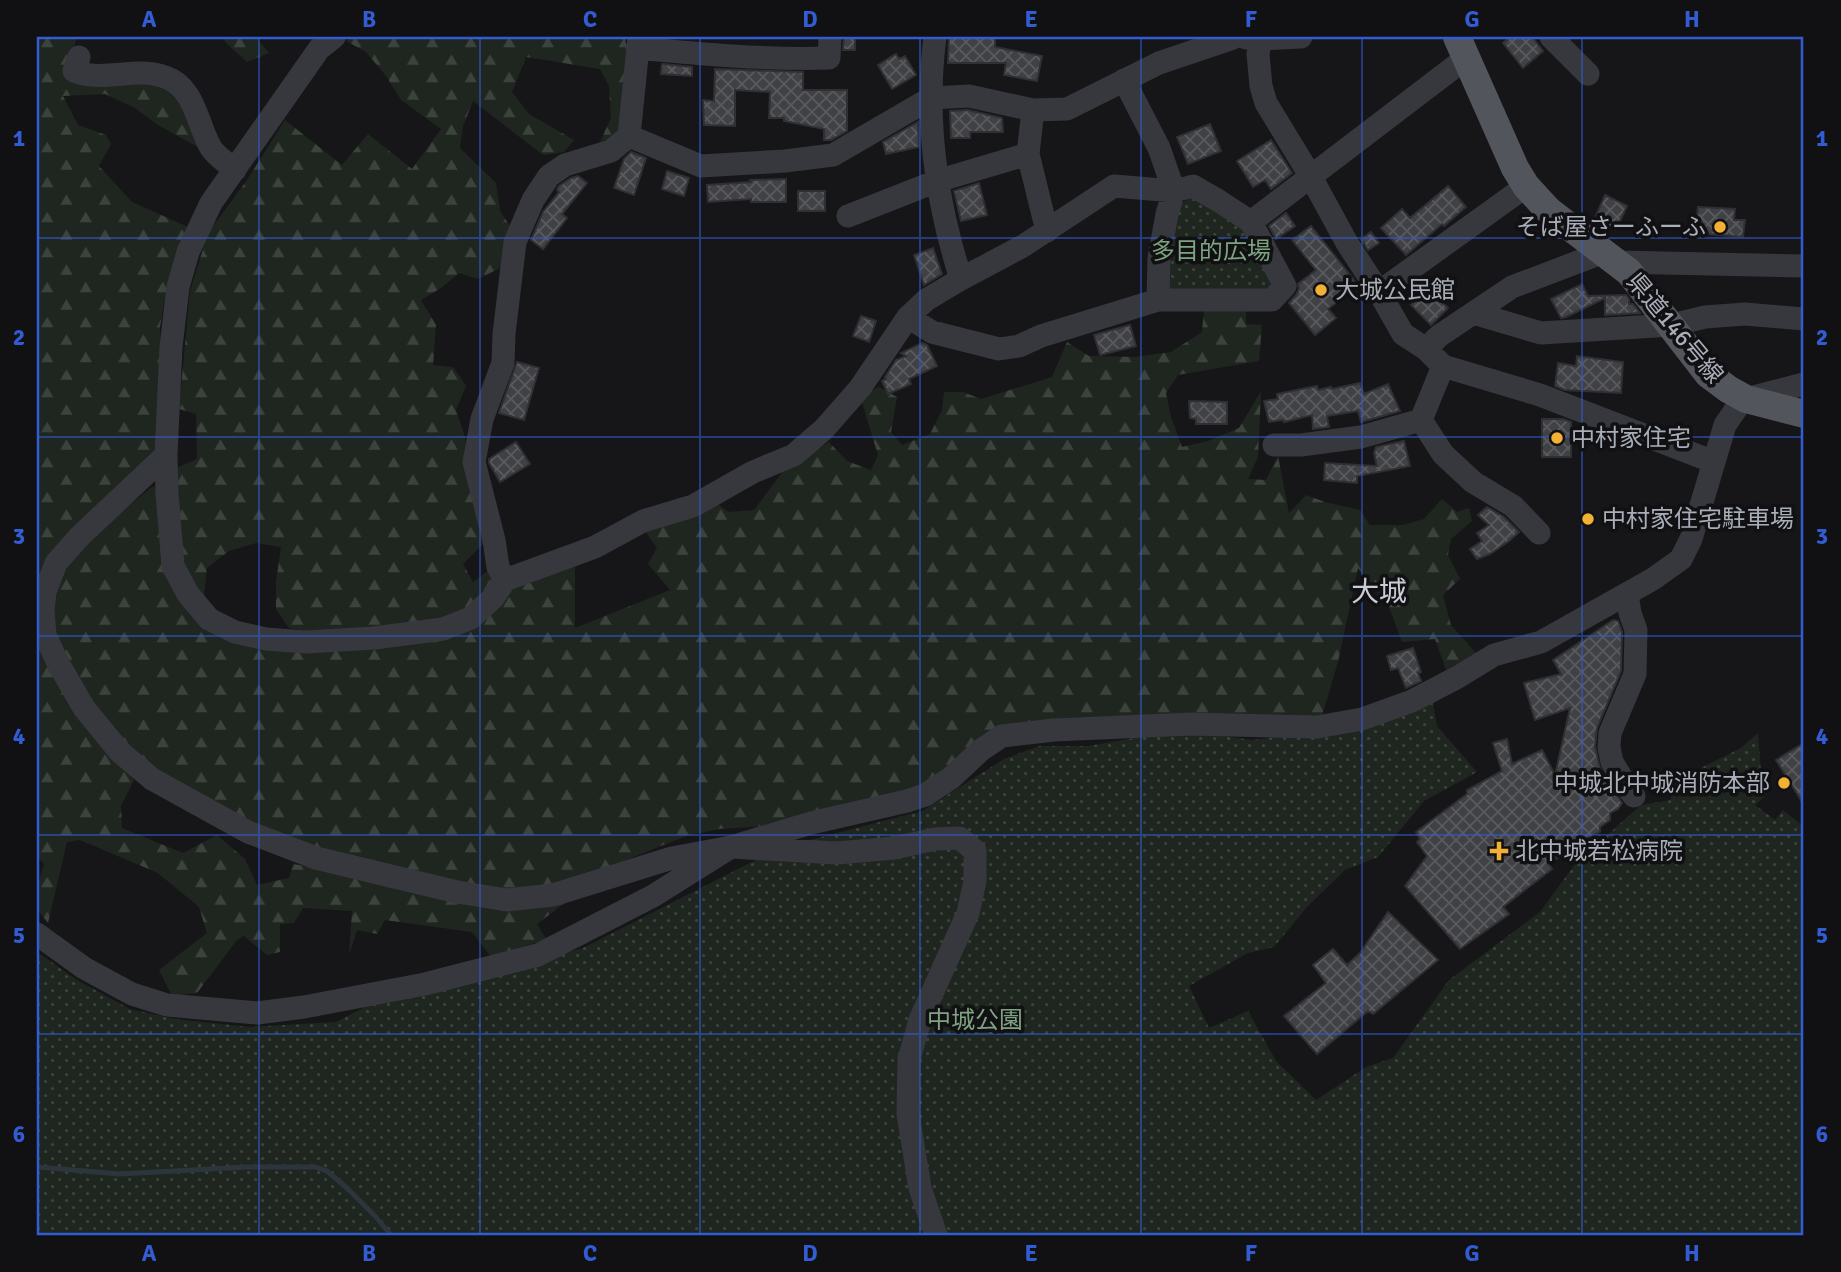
<svg xmlns="http://www.w3.org/2000/svg" width="1841" height="1272" font-family="Signika,'Noto Sans JP',sans-serif">
  <style>
    .forest { fill: url(#forest-firs) }
    .park { fill: url(#park-dots) }
    .lines { fill: none; stroke-linecap: round; stroke-linejoin: round }
    .stream { stroke: #2c353c; stroke-width: 5 }
    .building { fill: url(#building-cross-hatch); stroke: #303034; stroke-width: 2 }
    .minor { stroke: #37383d; stroke-width: 23 }
    .major { stroke: #53555c; stroke-width: 28 }
    .grid { fill: none; stroke: #325cd3; stroke-width: 2; stroke-opacity: 0.55 }
    .poi-dot { fill: #f2b134; stroke: #111113; stroke-width: 2.5 }
    .labels { text-anchor: middle; stroke-width: 7; stroke-linejoin: round; paint-order: stroke }
    .poi-label { font-size: 24px; fill: #a8adb8; stroke: #111113; text-anchor: start }
    .park-label { font-size: 24px; fill: #7fa381; stroke: #111113 }
    .street-label { font-size: 24px; fill: #a8adb8; stroke: #111113 }
    .quarter-label { font-size: 28px; fill: #c9ccd4; stroke: #111113 }
    .neatline { fill: none; stroke: #325cd3; stroke-width: 2.5 }
    .grid-label { font-size: 23px; text-anchor: middle; font-weight: bold; fill: #325cd3 }
  </style>
  <defs>
    <pattern id="forest-firs" width="22" height="20" patternUnits="userSpaceOnUse" patternTransform="scale(1.75)"><rect width="22" height="20" fill="#1e261f"/><path d="M5 1l3.5 6h-7zM16 11l3.5 6h-7z" fill="#3c433d"/></pattern>
    <pattern id="park-dots" width="8" height="8" patternUnits="userSpaceOnUse" patternTransform="scale(1.75)"><rect width="8" height="8" fill="#1e261f"/><path d="M2 2h.1M6 6h.1" fill="none" stroke="#3c433d" stroke-width="1.8" stroke-linecap="round"/></pattern>
    <pattern id="building-cross-hatch" width="8" height="8" patternUnits="userSpaceOnUse" patternTransform="scale(1.75)"><rect width="8" height="8" fill="#404145"/><path d="M0 0l8 8M0 8l8-8" fill="none" stroke="#595a5e"/></pattern>
  </defs>
  <rect width="100%" height="100%" fill="#161618"/>
  <path class="forest" d="M37 37H77L65 74 152 80 177 94 203 150 158 125 135 108 105 94 63 96 78 125 106 135 111 144 99 166 132 202 188 227 168 280 160 327 161 451 51 557 37 629Z
    M222 37H256L269 53 247 62 227 44Z
    M354 37H625L628 58 625 111 616 137 600 142 611 118 609 86 600 69 526 57 512 92 529 114 574 140 564 152 543 155 473 101 463 126 460 148 496 183 500 211 512 229 500 268 478 279 459 273 441 288 421 300 436 325 433 365 453 367 466 386 456 410 465 437 467 471 485 542 463 564 473 582 493 567 491 590 471 609 435 622 319 633 289 628 276 609V582L281 547 256 543 229 551 207 568 204 596 188 579 176 544 174 469 197 459 196 414 179 409 190 291 208 233 247 180 285 120 342 165 368 134 412 169 441 129 401 100 386 76 366 52 346 41Z
    M1204 309H1246V324L1262 325 1259 361 1178 375 1166 393 1171 417 1182 447 1208 441 1239 428 1261 391 1258 457 1248 479 1266 480 1278 456 1289 513 1306 495 1325 502 1360 510 1370 525H1403L1424 519 1442 499 1457 512 1469 508 1472 521 1451 539 1448 555 1460 579 1443 595 1451 625 1477 654 1446 670 1435 639 1402 642 1389 607 1358 568 1338 662 1321 719H1283L1210 713 1037 727 923 787 768 826 719 829 686 836 564 885 503 890 432 878 310 847 250 822 152 770 109 727 57 642 54 611 57 576 80 546 152 487H161L163 526 208 626 390 644 454 637 491 612 516 583 575 563V628L670 590 648 564 657 548 645 531 717 503 728 512 754 510 784 470 829 442 847 461 871 470 878 455 860 396 879 387 897 397 891 432 902 445 930 434 942 410 944 392H963L981 399 1052 377 1067 342 1089 356 1135 357 1171 352 1202 332Z
    M37 632 95 732 134 780 121 806 122 828 183 853 217 835 245 859 257 885 289 878 293 864 320 868 478 907 517 910 566 902 537 924 546 939 492 958 472 932 385 920 377 934 357 930 349 955 352 911 303 908 294 923 280 924V952L267 955 244 936 237 940 197 993 172 996 159 970 207 933 199 907 158 873 80 840 67 842 48 923 37 909V887L44 864 37 856Z"/>
  <path class="park" d="M1192 196 1244 223 1273 278 1270 295 1165 294 1179 205Z
    M1433 703 1437 726 1477 772 1424 801 1378 857 1345 870 1306 908 1274 947 1248 953 1189 986 1209 1028 1248 1011 1276 1061 1316 1100 1366 1067 1393 1058 1449 980 1540 912 1576 863 1641 805 1671 800V783L1741 748 1758 733 1761 772 1767 794 1755 805 1775 820 1783 810 1804 827V1235H37V952L77 980 130 1009 175 1019 250 1027 336 1022 367 1006 583 948 779 848 922 811 1004 759 1039 746H1088L1134 738 1189 731 1252 740 1337 729 1402 715Z"/>
  <g class="lines">
    <path class="stream" d="M37 1167 120 1174 247 1167H315L327 1171 348 1189 375 1216 391 1235"/>
  </g>
  <path class="building" d="M844 37H855V50H843Z
    M995 37V47L1042 56 1037 81 1004 75 1006 63H948L949 38Z
    M1510 37H1532L1543 51 1523 68 1503 43Z
    M896 54 899 59 905 56 916 75 892 89 878 65Z
    M662 64 692 67V76L661 74Z
    M715 69 803 72V90H847V131L831 140H824V129L784 121V118H769L770 92 735 90V126L704 125 703 100 714 101Z
    M968 110 1002 118 1003 132H970V138H951L950 111Z
    M918 122 919 147 886 154 883 142Z
    M1210 124 1221 151 1188 164 1177 137Z
    M1271 140 1292 173 1271 189 1265 180 1253 187 1237 161Z
    M631 152 646 158 634 195 614 188 624 159Z
    M667 171 689 178 684 196 662 189Z
    M578 176 587 183 562 214 567 218 543 249 531 240 543 212 559 192 557 190 559 186 571 178Z
    M786 179V202H751V199L708 202 707 185 751 182 750 180Z
    M979 183 987 215 961 221 954 191Z
    M1448 186 1466 207 1444 226 1442 224 1406 255 1381 228 1402 209 1410 218Z
    M798 191H825V211H798Z
    M1605 195 1627 206 1616 230 1594 220Z
    M1698 207 1735 209 1734 220H1745L1743 237 1696 233Z
    M1286 213 1295 226 1276 239 1269 226Z
    M1311 226 1358 285 1328 309 1336 318 1315 335 1289 303 1296 295 1299 289 1298 284 1316 270 1292 240Z
    M1371 232 1379 243 1368 250 1361 239Z
    M933 248 942 274 924 285 914 255Z
    M1582 284 1588 296 1626 295 1629 299V304H1633L1640 313 1605 315V298L1566 317 1561 318 1551 299Z
    M1427 288 1448 308 1431 325 1411 305Z
    M861 316 876 321 869 342 853 336Z
    M1130 325 1136 346 1100 355 1094 335Z
    M922 343 927 345 937 366 909 379 911 384 888 394 882 381 886 379 885 377 896 360 906 356 901 353Z
    M1577 356 1623 362 1621 393 1565 390 1555 386 1558 363 1576 366Z
    M517 362 539 368 524 420 499 413Z
    M1360 383 1364 394 1388 384 1400 411 1361 422 1358 411 1327 416 1329 427 1313 429 1312 415 1284 422 1283 420 1269 422 1264 401 1278 399 1277 394 1317 386 1318 390 1331 387 1332 389Z
    M1189 401 1227 402V424H1196V419L1190 418Z
    M1542 419H1563L1571 422V457H1542Z
    M1404 441 1410 466 1357 476V483L1324 480 1325 463 1377 466 1374 453 1376 447Z
    M516 442 530 464 500 482 489 463V459Z
    M1487 507 1504 517 1519 532 1509 541 1490 554 1477 559 1470 549 1482 541 1477 533 1489 525 1478 515Z
    M1613 620 1618 621 1622 632 1621 671 1597 728 1595 746 1600 769 1622 803 1618 809 1610 813V820L1600 827V832L1565 850 1567 853 1548 863 1552 869 1503 907 1509 914 1460 949 1405 886 1427 856 1417 842 1420 839 1416 832 1467 794V790L1502 771 1493 743 1507 739 1512 764 1542 750 1555 775 1570 708 1535 720 1524 683 1561 674 1553 660Z
    M1413 648 1421 672 1418 673 1421 681 1406 688 1398 668 1391 670 1387 656Z
    M1804 743V805L1776 760Z
    M1388 912 1438 960 1373 1014 1368 1011 1317 1054 1284 1016 1326 983 1313 965 1333 949 1347 965 1360 953Z"/>
  <g class="lines">
    <path class="minor" d="M334 37 319 49 211 203 188 252 178 287 171 347 166 455 167 493 173 566 188 594 209 619 235 632 266 639 306 642 374 638 443 629 471 618 493 598 505 580 595 547 643 521 693 506 753 472 794 455 824 429 860 388 908 317 926 300 961 279 1023 246 1114 186 1174 191 1159 148 1124 80
      M935 37C924 120 936 200 961 279
      M1261 37 1258 54 1261 86 1266 103 1311 177 1347 243 1379 292 1403 334 1426 349 1443 366 1540 395 1714 462
      M1551 37 1588 74
      M1246 38 1261 39 1301 37
      M637 48C701 54 765 60 829 58L830 37
      M79 57 74 71C104 83 135 66 165 77 195 87 197 124 211 148 216 156 227 163 235 170
      M1033 110 1028 154 1047 231
      M629 136 701 166 785 161 833 155 931 98 969 96 1033 110 1067 109 1159 63 1233 38
      M848 216 937 181 1028 154
      M1251 222 1466 58
      M1617 262 1804 266
      M1379 292 1526 186
      M1473 313 1541 333 1672 325 1705 317 1745 314 1804 319
      M908 317 932 332 999 349 1019 346 1041 336 1158 300 1159 258 1167 214 1174 191 1193 186 1219 201 1251 222 1285 286 1272 300H1158
      M1426 349 1439 336 1512 287 1604 252
      M1421 420 1443 454 1473 482 1513 506 1539 533
      M1274 445H1301L1361 437 1421 420 1443 366
      M166 455 79 537 56 563 45 592 43 610 45 635 58 663 84 708 120 752 152 779 248 832 316 858 457 892 507 900 553 895 672 858 731 847 811 823 907 801 925 795 951 778 981 750 1002 736 1054 730 1191 724 1317 727 1362 719 1412 701 1458 677 1494 655 1541 642 1653 579 1681 559 1691 539 1725 425 1738 406 1746 399 1804 384
      M505 580 498 567 494 540 474 462 482 419 503 363 504 334 515 242 533 200 549 176 565 165 611 151 629 136 639 37
      M1627 594 1630 613 1636 630 1635 674 1610 733 1609 747 1612 762 1627 787 1634 796
      M37 934 84 968 132 994 167 1005 257 1013 304 1007 425 984 538 955 653 896 731 847 837 853 894 848 935 839 960 838 975 851V881L968 913 920 1020 909 1059 908 1114 920 1188 936 1235"/>
    <path class="major" d="M1457 37 1515 168 1526 186 1549 211 1629 272 1708 374 1728 389 1746 399 1804 414"/>
  </g>
  <path class="grid" d="M259 37V1235M480 37V1235M700 37V1235M920 37V1235M1141 37V1235M1362 37V1235M1582 37V1235M37 238H1804M37 437H1804M37 636H1804M37 835H1804M37 1034H1804"/>
  <g class="poi-dot">
    <circle cx="1720" cy="227" r="7"/>
    <circle cx="1321" cy="290" r="7"/>
    <circle cx="1557" cy="438" r="7"/>
    <circle cx="1588" cy="519" r="7"/>
    <circle cx="1784" cy="783" r="7"/>
    <path d="M1495.5 840.5h7v7h7v7h-7v7h-7v-7h-7v-7h7z"/>
  </g>
  <g class="labels">
    <g class="poi-label">
      <text x="1706" y="235" text-anchor="end">そば屋さーふーふ</text>
      <text x="1335" y="298">大城公民館</text>
      <text x="1571" y="446">中村家住宅</text>
      <text x="1602" y="527">中村家住宅駐車場</text>
      <text x="1770" y="791" text-anchor="end">中城北中城消防本部</text>
      <text x="1515" y="859">北中城若松病院</text>
    </g>
    <g class="park-label">
      <text x="1211" y="259">多目的広場</text>
      <text x="975" y="1028">中城公園</text>
    </g>
    <g class="street-label">
      <text transform="translate(1675 328) rotate(50)" y="8">県道146号線</text>
    </g>
    <g class="quarter-label">
      <text x="1379" y="601">大城</text>
    </g>
  </g>
  <rect width="1841" height="1272" fill="none" stroke="#111113" stroke-width="77"/>
  <rect x="38" y="38" width="1764" height="1196" class="neatline"/>
  <g class="grid-label">
    <text x="149" y="27">A</text>
    <text x="369" y="27">B</text>
    <text x="590" y="27">C</text>
    <text x="810" y="27">D</text>
    <text x="1031" y="27">E</text>
    <text x="1251" y="27">F</text>
    <text x="1472" y="27">G</text>
    <text x="1692" y="27">H</text>
    <text x="19" y="146">1</text>
    <text x="1822" y="146">1</text>
    <text x="19" y="345">2</text>
    <text x="1822" y="345">2</text>
    <text x="19" y="544">3</text>
    <text x="1822" y="544">3</text>
    <text x="19" y="744">4</text>
    <text x="1822" y="744">4</text>
    <text x="19" y="943">5</text>
    <text x="1822" y="943">5</text>
    <text x="19" y="1142">6</text>
    <text x="1822" y="1142">6</text>
    <text x="149" y="1261">A</text>
    <text x="369" y="1261">B</text>
    <text x="590" y="1261">C</text>
    <text x="810" y="1261">D</text>
    <text x="1031" y="1261">E</text>
    <text x="1251" y="1261">F</text>
    <text x="1472" y="1261">G</text>
    <text x="1692" y="1261">H</text>
  </g>
</svg>
